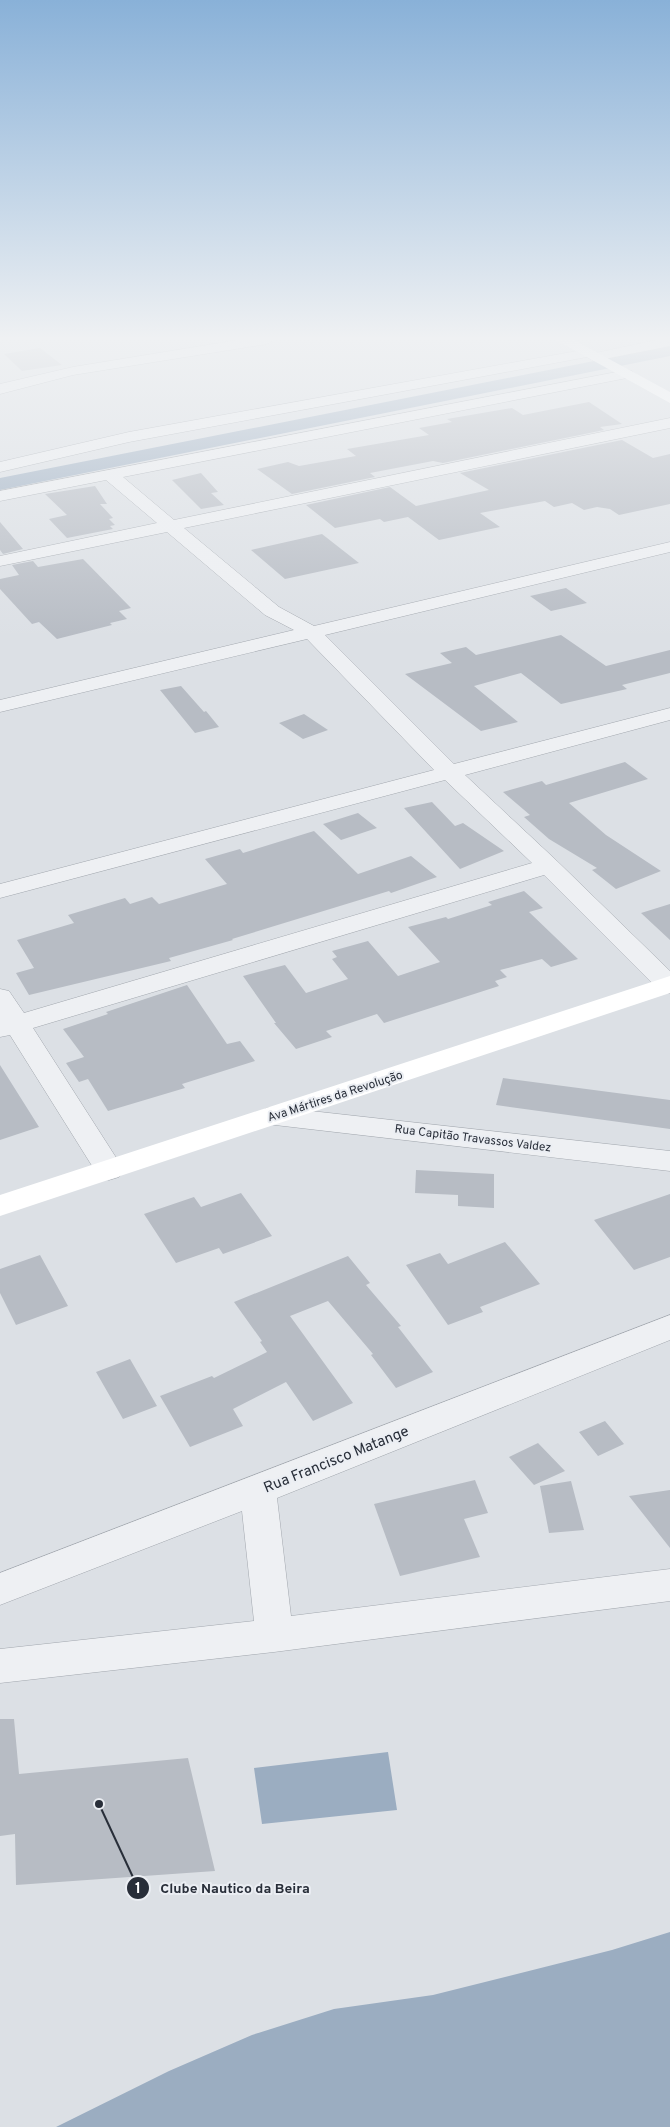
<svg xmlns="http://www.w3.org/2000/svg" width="670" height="2127" font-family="Overpass,sans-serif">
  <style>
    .water { fill: #9badc1 }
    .building { fill: #b7bcc4 }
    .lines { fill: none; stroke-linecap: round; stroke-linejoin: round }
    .street-casing { stroke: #a2a7ae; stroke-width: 1 }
    .street { fill: #eef0f3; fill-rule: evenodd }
    .secondary { fill: #fff; fill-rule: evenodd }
    .labels { text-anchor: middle; stroke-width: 4; stroke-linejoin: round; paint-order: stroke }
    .street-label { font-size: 12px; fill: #282e39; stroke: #ebeef3 }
    .near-street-label { font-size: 15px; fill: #282e39; stroke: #ebeef3 }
    .leader { fill: none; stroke: #282e39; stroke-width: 2 }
    .callout-dot { fill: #282e39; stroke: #ebeef3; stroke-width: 2 }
    .mark-label { font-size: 15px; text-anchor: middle; font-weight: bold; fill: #fff }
    .callout-label { font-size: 14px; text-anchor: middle; font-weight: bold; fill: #282e39; stroke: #ebeef3; stroke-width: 4; stroke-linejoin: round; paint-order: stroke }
  </style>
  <rect width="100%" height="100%" fill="#dce0e5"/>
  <path class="water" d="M670 346V356L0 490V478Z
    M388 1752 397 1810 262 1824 254 1768Z
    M670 1932V2127H56L169 2071 252 2035 334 2009 433 1995 612 1950Z"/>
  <path class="building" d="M40 348 62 365 22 371 4 354Z
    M589 402 622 424 600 427 604 430 443 463 433 461 370 473 375 477 292 494 257 469 288 462 299 466 356 456 347 449 429 435 419 428 452 422 447 419 512 408 523 415Z
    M622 440 653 458 670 454V504L619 515 610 509 597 507 584 510 572 503 554 507 545 501 480 513 500 527 439 540 408 517 384 522 380 519 335 528 306 505 390 487 416 506 489 490 460 473Z
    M201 473 218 492 211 493 224 505 201 509 172 480Z
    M95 486 107 504H100L113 518 109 519 115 525 110 526 113 529 67 538 49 519 67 515 45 494Z
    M0 522 23 549 3 554 0 550Z
    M322 534 359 563 285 579 251 550Z
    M83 559 131 608 119 611 127 619 110 623 112 625 57 639 39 622 32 624 0 589V579L19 575 12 565 33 561 38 567Z
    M566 588 587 603 551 611 530 596Z
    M561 635 606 666 670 650V673L622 685 627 689 561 704 521 673 474 686 518 722 481 731 405 674 452 663 440 653 466 647 476 655Z
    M181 686 204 712 206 711 219 727 195 733 160 690Z
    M304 714 328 730 303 739 279 723Z
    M625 762 648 779 569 803 606 835 661 871 616 889 592 870 597 868 549 839 524 817 530 815 503 792 542 781 546 785Z
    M432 802 455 826 463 823 504 851 460 869 404 808Z
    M358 813 377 828 341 840 323 824Z
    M314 831 358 874 411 856 437 877 391 893 389 891 232 939 233 940 169 958 171 961 29 995 16 973 34 968 17 940 74 923 68 915 125 898 130 904 152 897 159 904 227 884 205 859 240 849 243 853Z
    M524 891 543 908 529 912 578 959 551 967 542 959 500 970 507 977 495 981 499 986 384 1023 377 1014 326 1031 332 1037 296 1049 274 1023H276L243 976 285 965 306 993 348 979 332 959 337 957 332 951 368 941 398 976 440 962 408 927 446 917 448 919 492 905 488 902Z
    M670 904V940L641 913Z
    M187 985 227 1044 240 1041 255 1061 182 1084 185 1088 108 1111 88 1079 79 1082 66 1063 84 1057 63 1029 108 1014 106 1012Z
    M0 1065 39 1127 0 1140Z
    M503 1078 670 1100V1129L496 1105Z
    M416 1170 494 1174V1208L458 1206V1195L415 1193Z
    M241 1193 272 1236 223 1254 219 1248 176 1263 144 1214 194 1197 201 1207Z
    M670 1194V1257L634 1270 594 1220Z
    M505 1242 540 1284 480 1307 483 1312 448 1325 406 1265 440 1253 448 1264Z
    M40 1255 68 1306 16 1325 0 1293V1269Z
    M348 1256 370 1283 366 1285 401 1326 398 1327 433 1372 396 1388 371 1355 373 1354 328 1301 290 1316 353 1403 313 1421 286 1382 233 1409 243 1426 190 1447 160 1396 212 1376 214 1378 267 1352 260 1342 262 1341 234 1302Z
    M130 1359 157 1406 123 1419 96 1372Z
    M605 1421 624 1444 598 1456 579 1432Z
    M538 1443 565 1471 534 1485 509 1457Z
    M475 1480 488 1513 464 1519 480 1557 400 1576 374 1504Z
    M571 1481 584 1530 549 1533 540 1486Z
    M670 1490V1548L629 1496Z
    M0 1719H14L19 1774 188 1758 215 1871 16 1885 15 1834 0 1836Z"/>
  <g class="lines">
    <g class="street-casing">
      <path id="street" d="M238 340H274L267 344 73 375 0 394V384L73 367Z
        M657 340H670V346L594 361 587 357 129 442 0 472V462L129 432 588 349 595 353Z
        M627 370 632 371 634 374 632 377 123 477 174 520 670 418V428L184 528 279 607 314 626 670 542V552L325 635 454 764 670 708V720L465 775 557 861 670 971V993L660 991 544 875 33 1028 124 1170 119 1177 109 1180 99 1177 10 1035 0 1037V989L9 991 24 1013 532 863 445 780 0 898V884L434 770 307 639 0 712V700L294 630 265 615 167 532 0 566V556L157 523 106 480 0 501V491Z
        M275 1107 670 1151V1171L275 1125 265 1123 261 1116 265 1109Z
        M670 1315V1340L277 1498 291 1616 670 1569V1601L274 1652 0 1683V1649L254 1621 242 1511 0 1605V1573Z"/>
    </g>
    <use href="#street" class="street"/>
    <path class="secondary" d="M556 340H574L670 392V403Z
      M670 976V993L0 1216V1195Z"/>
  </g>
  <linearGradient id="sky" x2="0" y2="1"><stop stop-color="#89b1d8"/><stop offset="0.53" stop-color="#eff1f3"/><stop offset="1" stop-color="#eff1f3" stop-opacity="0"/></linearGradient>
  <rect width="670" height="638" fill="url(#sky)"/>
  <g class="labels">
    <g class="street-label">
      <text transform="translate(335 1096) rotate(-18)" y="4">Ava Mártires da Revolução</text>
      <text transform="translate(473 1138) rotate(7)" y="4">Rua Capitão Travassos Valdez</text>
    </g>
    <g class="near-street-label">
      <text transform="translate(336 1459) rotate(-22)" y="5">Rua Francisco Matange</text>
    </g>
  </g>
  <path class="leader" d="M99 1804L138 1888"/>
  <g class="callout-dot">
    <circle cx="99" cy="1804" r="5"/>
    <circle cx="138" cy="1888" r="12"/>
  </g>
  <g class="mark-label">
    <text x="138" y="1893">1</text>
  </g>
  <g class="callout-label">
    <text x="235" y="1893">Clube Nautico da Beira</text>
  </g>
</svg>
